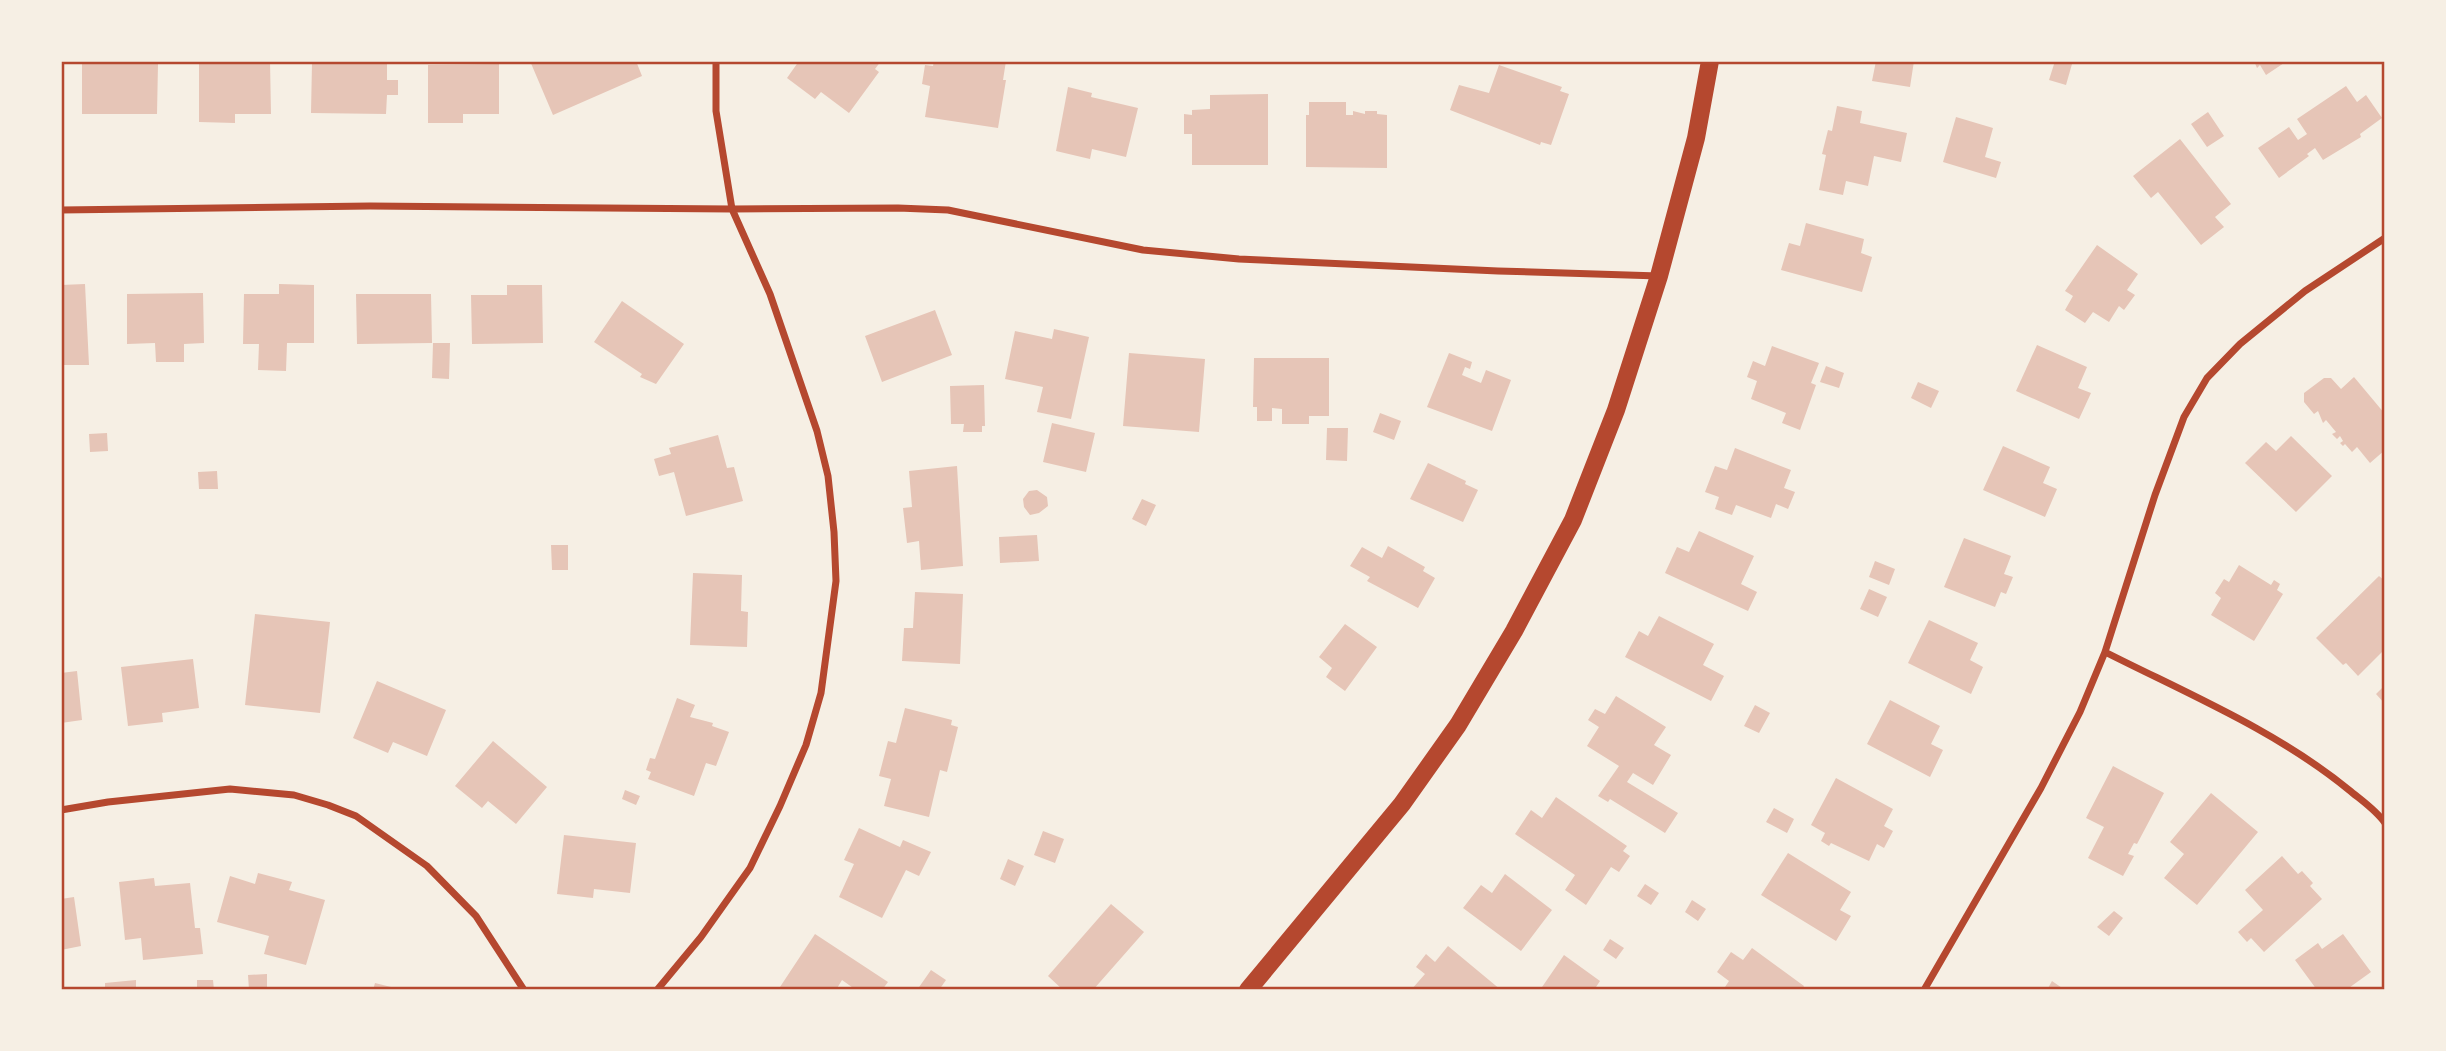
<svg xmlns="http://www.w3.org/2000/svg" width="2446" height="1051" font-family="Karla,sans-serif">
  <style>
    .building { fill: #e6c5b7 }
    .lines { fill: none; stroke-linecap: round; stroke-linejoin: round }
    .minor { stroke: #b5482f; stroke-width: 7 }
    .primary { stroke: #b5482f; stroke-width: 18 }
    .neatline { fill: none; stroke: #b5482f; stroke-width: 2.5 }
  </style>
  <rect width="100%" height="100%" fill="#f6efe4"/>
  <path class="building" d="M82 61 158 64 157 114H82Z
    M228 61H270L271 114H235V123L199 122V64H228Z
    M530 61H636L642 76 553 115Z
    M799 61H881L875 69 879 72 849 113 821 92 815 99 787 78Z
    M934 61 955 64V61H1006L1003 80H1006L998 128 925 117 930 86 922 84 925 65 933 66Z
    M1876 61H1914L1910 87 1872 81Z
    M2055 61 2072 64 2066 85 2049 80Z
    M2254 61H2287L2266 75 2260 65 2257 68Z
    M312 63 387 64V80H398V95H387L386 114 311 113Z
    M499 64V114H463V123H428V65Z
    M1499 65 1562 87 1560 91 1569 94 1551 145 1541 142 1540 145 1450 110 1459 85 1489 93Z
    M2346 86 2357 102 2366 95 2382 118 2360 134 2361 137 2323 160 2315 148 2307 154 2309 156 2279 178 2258 148 2289 127 2298 140 2307 134 2297 119Z
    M1068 87 1092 93 1091 97 1138 108 1126 157 1092 149 1090 159 1056 151Z
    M1268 94V165H1192V134H1184V114L1192 115V110L1210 109V95Z
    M1309 102H1346V115H1353V111L1365 114V111H1377V114L1387 115V168L1306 167V115H1309Z
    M1837 106 1862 111 1860 123 1907 133 1901 162 1874 156 1868 186 1846 181 1843 195 1819 190 1826 155 1822 154 1828 130 1832 131Z
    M2208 112 2224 136 2207 147 2191 124Z
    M1956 117 1993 128 1985 157 2001 162 1996 178 1943 162Z
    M2180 139 2231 204 2215 217 2224 227 2201 245 2158 192 2151 198 2133 176Z
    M1806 223 1864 239 1861 253 1872 257 1862 292 1781 270 1789 243 1800 246Z
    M2097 245 2138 274 2127 290 2135 295 2124 310 2119 306 2109 322 2093 312 2085 323 2065 310 2073 296 2065 291Z
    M85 284 89 365H61V285Z
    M279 284 314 285V343H287L286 371 258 370 259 344H243L244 294H279Z
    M507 285H542L543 343 472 344 471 295H507Z
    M203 293 204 343 184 344V362H156L155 343 127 344V294Z
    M356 294H431L432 343 357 344Z
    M622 301 684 344 656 384 640 377 642 374 594 342Z
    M935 310 952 355 882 382 865 336Z
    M1054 329 1089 337 1071 419 1037 412 1043 387 1005 379 1015 331 1052 339Z
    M433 343H450L449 379 432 378Z
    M2037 345 2087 367 2078 388 2091 393 2079 419 2016 391Z
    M1772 346 1819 363 1811 383 1816 385 1800 430 1782 423 1786 413 1751 399 1757 381 1747 377 1753 361 1765 366Z
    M1129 353 1205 359 1199 432 1123 426Z
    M1449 353 1472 362 1470 369 1465 367 1462 375 1481 383 1486 370 1511 380 1492 431 1427 407Z
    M1254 358H1329V416H1309V424H1282V409L1272 408V421H1257V407H1253Z
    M1826 366 1844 373 1839 388 1820 382Z
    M2354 377 2385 414V450L2370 463 2357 447 2352 452 2345 444 2343 446 2340 443 2343 441 2340 436 2337 439 2332 434 2336 432 2326 420 2323 423 2318 411 2314 414 2304 402V393L2324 378H2331L2341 389Z
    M1918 382 1939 391 1931 408 1911 398Z
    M984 385 985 426H982V432H963L964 424H951L950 386Z
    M1380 413 1401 421 1394 440 1373 432Z
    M1052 423 1095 433 1086 472 1043 462Z
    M1327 428H1348L1347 461 1326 460Z
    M107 433 108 451 90 452 89 434Z
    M718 435 727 468 734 467 743 501 686 516 674 472 659 476 654 459 671 454 669 448Z
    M2291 436 2332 476 2296 512 2245 463 2266 442 2276 451Z
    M2003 446 2050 467 2043 483 2057 489 2045 517 1983 490Z
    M1735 448 1791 470 1784 488 1795 492 1788 509 1776 504 1771 518 1736 505 1732 515 1715 509 1719 497 1705 492 1715 466 1727 470Z
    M1428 463 1466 481 1465 484 1478 490 1463 522 1410 499Z
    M957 466 963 566 921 570 919 541 907 543 903 508 912 507 909 471Z
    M217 471 218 489H199L198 472Z
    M1037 490 1047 497 1048 506 1039 513 1030 515 1024 507 1023 499 1029 491Z
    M1142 499 1156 505 1146 526 1132 519Z
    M1699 531 1754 556 1741 584 1757 592 1748 611 1665 573 1677 547 1689 552Z
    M1037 535 1039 561 1000 563 999 537Z
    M1964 538 2011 556 2004 574 2013 577 2006 594 2001 592 1995 607 1944 587Z
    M551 545H568V570H552Z
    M1388 546 1425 567 1423 571 1435 578 1418 608 1367 581 1370 577 1350 566 1362 547 1382 558Z
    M1875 561 1895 569 1889 585 1869 577Z
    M2239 565 2271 585 2274 580 2280 584 2277 590 2283 594 2254 641 2211 615 2221 598 2215 593 2224 579 2229 582Z
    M693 573 742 575 741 611 748 612 747 647 690 645Z
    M2379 576 2385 581V649L2358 676 2346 663 2343 665 2316 638Z
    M1869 589 1887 597 1878 617 1860 609Z
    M915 592 963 594 960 664 902 661 904 628H913Z
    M255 614 330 622 320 713 245 705Z
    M1659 616 1714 644 1703 665 1724 676 1711 701 1625 657 1639 631 1648 636Z
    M1929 620 1978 643 1970 660 1983 667 1971 694 1908 663Z
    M1345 624 1377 647 1345 691 1326 677 1332 668 1319 657Z
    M193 659 199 708 162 713 163 722 128 726 121 667Z
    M77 671 82 720 61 723V673Z
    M377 681 446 710 427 756 393 742 388 753 353 738Z
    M2385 685V704L2376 694Z
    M1616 696 1666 727 1654 745 1671 755 1653 785 1633 773 1627 782 1678 813 1665 833 1610 799 1608 802 1598 796 1619 766 1587 746 1599 727 1588 720 1595 709 1605 714Z
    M677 698 695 705 690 717 713 723 712 726 729 732 716 766 706 763 694 796 648 779 651 772 646 770 650 758 655 759Z
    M1890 700 1940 726 1931 744 1943 750 1930 777 1867 744Z
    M1755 705 1770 713 1759 733 1744 726Z
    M905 708 952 720 951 725 958 727 947 772 940 770 929 817 884 806 891 779 879 776 888 741 896 743Z
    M493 741 547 787 516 824 488 801 482 808 455 786Z
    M2113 766 2164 793 2137 844 2134 843 2128 854 2134 856 2123 876 2088 858 2104 827 2086 818Z
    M1836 778 1893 809 1884 826 1893 831 1884 848 1877 844 1869 861 1831 843 1829 846 1821 841 1825 833 1811 825Z
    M625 790 640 796 636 805 622 799Z
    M2211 793 2258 832 2197 905 2164 878 2184 854 2170 842Z
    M1556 797 1627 846 1623 851 1630 856 1619 872 1611 867 1586 905 1565 890 1575 875 1515 834 1531 810 1542 818Z
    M1774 808 1794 819 1787 833 1766 822Z
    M859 828 900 847 903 840 931 852 919 876 906 870 882 918 839 897 854 864 844 860Z
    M1043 831 1064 839 1055 863 1034 855Z
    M564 835 636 843 630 893 594 889 593 898 557 894Z
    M1788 853 1851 892 1840 910 1851 916 1836 941 1761 895Z
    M2282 856 2298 874 2302 871 2313 883 2310 886 2322 899 2264 952 2251 938 2247 942 2238 932 2263 910 2245 890Z
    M1008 859 1024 866 1015 886 1000 879Z
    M258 873 292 882 289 890 325 900 306 965 264 954 269 936 217 922 230 876 255 884Z
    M1505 874 1552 910 1521 951 1463 908 1481 885 1492 893Z
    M154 878 155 886 190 883 195 928H200L203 954 143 960 141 938 125 940 119 882Z
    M1645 884 1659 893 1651 905 1637 896Z
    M74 897 81 946 61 950V899Z
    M1692 900 1706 909 1698 921 1685 912Z
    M1111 904 1144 932 1093 990H1063L1048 976Z
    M2114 911 2123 918 2109 936 2097 927Z
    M815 934 888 982 882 990H856L842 980 836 990H778Z
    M2343 934 2371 972 2346 990H2317L2295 960 2318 943 2322 949Z
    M1610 939 1624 948 1616 959 1603 950Z
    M1448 946 1501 990H1411L1425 974 1416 967 1426 954 1435 962Z
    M1752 948 1804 986 1802 990H1723L1729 981 1717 972 1731 952 1743 960Z
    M1564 955 1600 981 1594 990H1540Z
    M931 970 946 980 939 990H917Z
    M267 974V990H249L248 975Z
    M136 980V990H105V983Z
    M197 980H213L214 990H197Z
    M2052 981 2065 990H2047Z
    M375 983 399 989V990H373Z"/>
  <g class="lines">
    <path class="minor" d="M61 210 370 206 732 209 898 208 948 210 1143 250 1239 259 1498 271 1659 276
      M2105 652C2188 694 2277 731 2349 790 2361 800 2376 810 2385 823
      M61 810 108 802 230 789 294 795 328 805 356 816 427 866 476 916 524 990
      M657 990 701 937 750 868 780 806 806 745 821 693 836 581 834 532 828 476 817 431 770 294 732 209 716 111V61
      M1924 990 2041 788 2080 712 2105 652 2155 495 2184 417 2207 378 2240 344 2305 291 2385 238"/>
    <path class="primary" d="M1248 990 1402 804 1458 725 1514 631 1573 520 1616 410 1659 276 1696 138 1710 61"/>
  </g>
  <rect width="2446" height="1051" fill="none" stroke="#f6efe4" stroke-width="126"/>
  <rect x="63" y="63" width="2320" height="925" class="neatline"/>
</svg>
